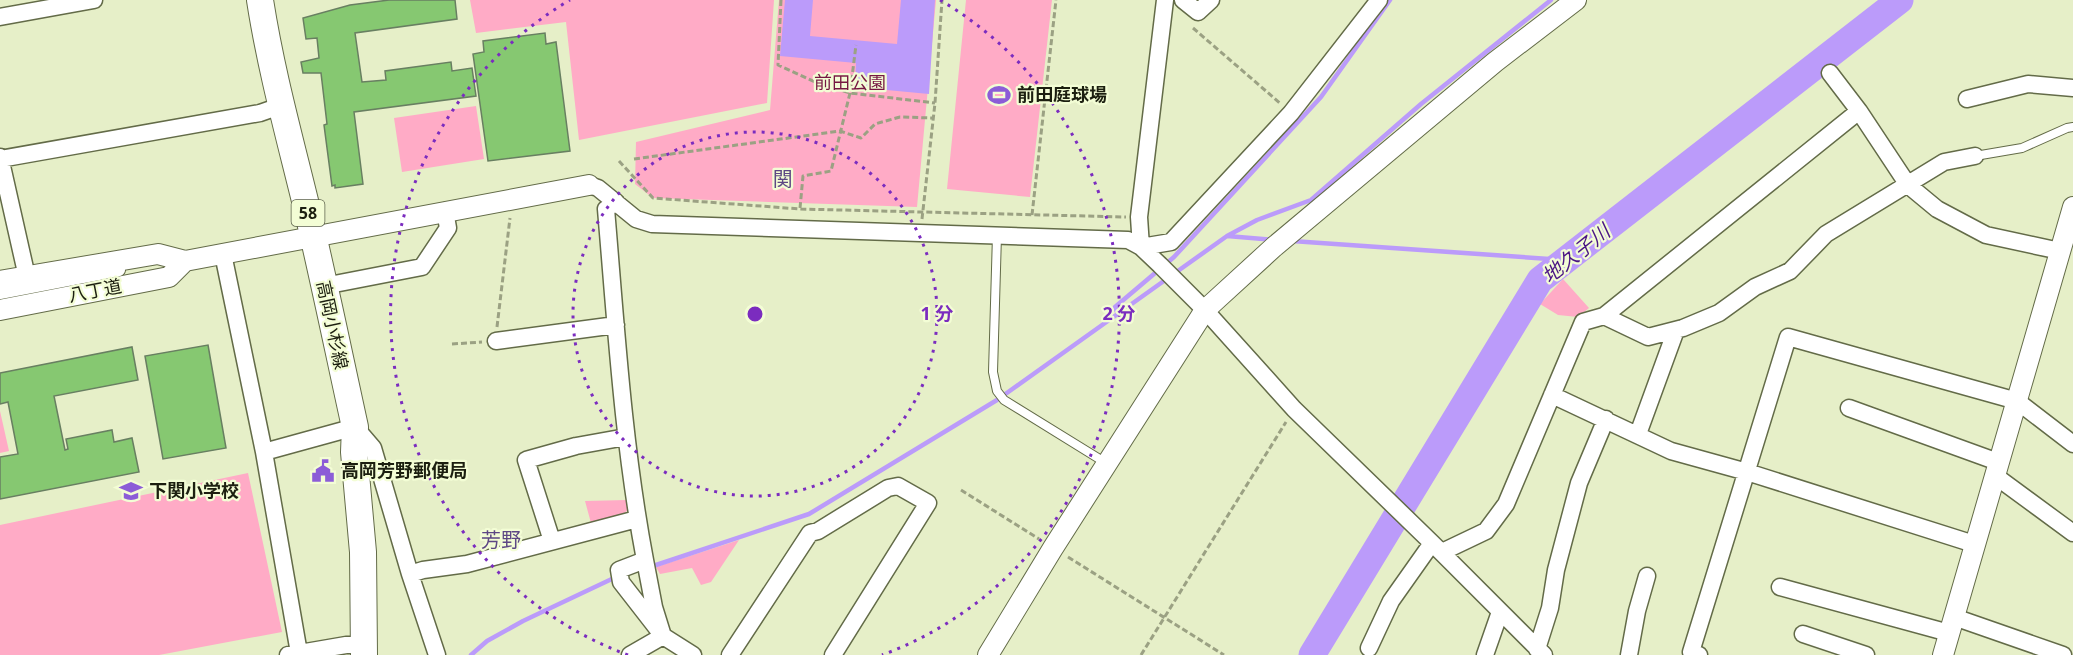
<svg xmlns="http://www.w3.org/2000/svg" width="2073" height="655" font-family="'Noto Sans','Noto Sans JP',sans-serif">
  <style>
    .green { fill: #ffabc6 }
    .water { fill: #bb9bfa }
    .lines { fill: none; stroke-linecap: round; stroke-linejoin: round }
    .stream { stroke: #bb9bfa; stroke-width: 4.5 }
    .river { stroke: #bb9bfa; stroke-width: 27 }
    .building { fill: #86c871; stroke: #687f61; stroke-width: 1.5 }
    .service-casing { stroke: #636b48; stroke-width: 10 }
    .pedestrian-casing { stroke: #636b48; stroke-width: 14 }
    .minor-casing { stroke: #636b48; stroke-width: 19 }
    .tertiary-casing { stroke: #636b48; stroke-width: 22 }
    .primary-casing { stroke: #636b48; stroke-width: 28 }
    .path { stroke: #9ba183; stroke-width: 3; stroke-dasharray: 6 3; stroke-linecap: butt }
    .service { stroke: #fff; stroke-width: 8 }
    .pedestrian { stroke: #fff; stroke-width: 12 }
    .minor { stroke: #fff; stroke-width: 16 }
    .tertiary { stroke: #fff; stroke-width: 20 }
    .primary { stroke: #fff; stroke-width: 26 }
    .ring { fill: none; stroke: #7b2cbf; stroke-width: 3; stroke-dasharray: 3 6 }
    .labels { text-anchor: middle; stroke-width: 4.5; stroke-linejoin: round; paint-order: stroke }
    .shield { fill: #f3fdd5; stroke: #5c624b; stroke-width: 1.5 }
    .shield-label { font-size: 16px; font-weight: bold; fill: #1c1f10 }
    .park-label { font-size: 18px; fill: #761742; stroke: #f3fdd5 }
    .poi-label { font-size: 18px; font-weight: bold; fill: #1c1f10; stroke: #f3fdd5; text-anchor: start }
    .street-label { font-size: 18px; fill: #1c1f10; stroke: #f3fdd5 }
    .neighbourhood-label { font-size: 20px; fill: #5d4784; stroke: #f3fdd5 }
    .water-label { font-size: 20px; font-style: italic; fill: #4a1584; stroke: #f3fdd5 }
    .centre { fill: #7b2cbf; stroke: #f3fdd5; stroke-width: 3 }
    .ring-label { font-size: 18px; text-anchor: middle; font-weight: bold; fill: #7b2cbf; stroke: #f3fdd5; stroke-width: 4.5; stroke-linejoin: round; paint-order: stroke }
  </style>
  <rect width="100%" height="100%" fill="#e6efc8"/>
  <path class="green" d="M470 0H774L767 103 579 140 566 22 476 33Z
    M779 0H936L917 207 653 198 635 184 636 142 770 110Z
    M966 0H1052L1030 197 947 189Z
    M476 106 484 159 402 172 394 118Z
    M1563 279 1589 308 1578 317 1558 315 1540 304Z
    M0 411 9 451 0 453Z
    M248 473 282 632 159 655H0V525Z
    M627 500 628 510 622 515 591 523 585 501Z
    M739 540 711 582 701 585 692 568 660 574 656 567Z"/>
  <path class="water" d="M785 0H813L810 36 897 44 901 0H935L929 94 855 87 856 63 780 56Z"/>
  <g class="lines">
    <path class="stream" d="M1227 236 1257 220 1311 200 1421 104 1551 0
      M1292 241 1564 260
      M1175 273 1227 236 1274 240
      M1118 314 1115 307 1174 257 1321 97 1390 0
      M650 567 809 514 997 400 1168 278
      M471 655 487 641 523 621 616 577"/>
    <path class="river" d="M1312 655 1540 280 1900 0"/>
  </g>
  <path class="building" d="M389 0H455L457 19 355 33 362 82 386 80 385 71 451 62 452 71 472 68 476 96 354 112 363 184 335 188V185L332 186 324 125 327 124 321 73H303L301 62 319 58 317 38 306 39 303 18 350 5Z
    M545 33 546 44 556 42 570 151 488 161 473 54 484 52 483 41Z
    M208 345 226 448 163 459 145 356Z
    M132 347 138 380 54 396 65 450 68 449 66 439 112 430 114 442 132 438 139 472 0 499V457L18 454 8 402 0 404V373Z"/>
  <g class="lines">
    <g class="service-casing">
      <path id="service" d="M1975 156 2022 148 2067 128 2073 127
        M997 235 993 372 997 391 1004 400 1106 463"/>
    </g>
    <g class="pedestrian-casing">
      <path id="pedestrian" d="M0 293 119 270"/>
    </g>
    <g class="minor-casing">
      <path id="minor" d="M1183 0 1198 12 1211 0
        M0 17 94 0
        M1830 73 1859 111 1908 185 1937 209 1986 235 2060 251
        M1967 99 2028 84 2073 88
        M0 157 27 277
        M0 159 260 113 280 106
        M589 185 598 188 636 219 652 224 1128 240 1141 247 1160 265 1205 310 1294 409 1432 543 1544 655
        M616 202 606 209C616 326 623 444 645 560L619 570 621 582 663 636 693 655
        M1141 247 1171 242 1291 113 1379 0
        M1141 247 1139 217 1165 0
        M223 254 264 452 299 653
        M324 286 422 267 448 228 445 211
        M1604 316 1859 111
        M496 341 616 325
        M1552 395 1671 451 1747 472 1974 544
        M1849 408 1998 462
        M1638 434 1676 330
        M264 452 355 427 373 448 410 574 437 655
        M1994 475 2073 533
        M552 541 526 460 576 446 626 437
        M1442 552 1486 531 1506 504 1583 322 1604 316 1648 337 1683 328 1719 313 1755 287 1790 271 1826 234 1944 162 1975 156
        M410 574 423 570 467 564 637 519
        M1780 587 1949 633
        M1954 617 2063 655
        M1803 634 1866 655
        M1369 648 1391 601 1432 543
        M1537 649 1550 608 1556 570 1579 483 1606 419
        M288 655 346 645H364
        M630 655 663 636 654 607 645 560
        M730 655 810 533 818 531 888 488 898 486 928 503 833 655
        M1485 655 1500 612
        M1629 655 1637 611 1647 576
        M1699 655 1691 652 1788 337 2017 401 2073 444"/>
    </g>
    <g class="tertiary-casing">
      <path id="tertiary" d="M0 281 158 254 185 261 589 185
        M0 310 169 277 185 261
        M988 655 1053 548 1205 310 1275 246 1495 62 1576 0
        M1943 655 2073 207"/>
    </g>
    <g class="primary-casing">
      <path id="primary" d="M260 0C271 71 290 139 307 209 324 281 339 354 355 427L354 452 363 552 364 655"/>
    </g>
    <path class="path" d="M781 0 778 65 815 82 850 93 935 103
      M1193 28 1281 104
      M634 159 840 131 861 138 875 124 900 117 933 118
      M619 161 653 198 800 209 1126 217
      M800 208 803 176 831 171 850 93 856 45
      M1032 215 1056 0
      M922 219 935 103 942 0
      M497 327 510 218
      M452 344 482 342
      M961 490 1039 539
      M1068 557 1224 655
      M1141 655 1286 422"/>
    <use href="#service" class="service"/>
    <use href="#pedestrian" class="pedestrian"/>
    <use href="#minor" class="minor"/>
    <use href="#tertiary" class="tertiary"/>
    <use href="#primary" class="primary"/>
  </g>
  <g class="ring">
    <circle cx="755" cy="314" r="182"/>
    <path d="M628 655A364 364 0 0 1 570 0M940 0A364 364 0 0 1 882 655"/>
  </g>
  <defs>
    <g id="stadium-bare" transform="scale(1.8)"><path d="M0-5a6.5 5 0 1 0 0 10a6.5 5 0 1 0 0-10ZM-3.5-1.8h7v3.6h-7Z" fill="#8c5dd7" stroke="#f3fdd5" stroke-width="2.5" paint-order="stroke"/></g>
    <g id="civic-bare" transform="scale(1.8)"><path d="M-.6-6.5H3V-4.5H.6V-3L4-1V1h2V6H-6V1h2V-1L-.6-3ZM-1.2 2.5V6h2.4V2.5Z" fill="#8c5dd7" stroke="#f3fdd5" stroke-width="2.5" paint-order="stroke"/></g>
    <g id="school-bare" transform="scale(1.8)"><path d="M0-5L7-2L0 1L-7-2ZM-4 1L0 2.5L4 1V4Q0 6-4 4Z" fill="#8c5dd7" stroke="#f3fdd5" stroke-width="2.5" paint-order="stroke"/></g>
  </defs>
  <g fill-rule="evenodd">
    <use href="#stadium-bare" x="999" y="95"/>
    <use href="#civic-bare" x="323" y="471"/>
    <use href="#school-bare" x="131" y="491"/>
  </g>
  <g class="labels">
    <rect class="shield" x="291.5" y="200" width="33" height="26" rx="4.5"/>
    <g class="shield-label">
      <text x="308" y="219">58</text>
    </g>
    <g class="park-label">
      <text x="850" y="89">前田公園</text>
    </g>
    <g class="poi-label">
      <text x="1017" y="101">前田庭球場</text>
      <text x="341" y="477">高岡芳野郵便局</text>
      <text x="149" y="497">下関小学校</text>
    </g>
    <g class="street-label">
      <text transform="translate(95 291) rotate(-11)" y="6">八丁道</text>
      <text transform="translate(332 325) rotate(78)" y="6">高岡小杉線</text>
    </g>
    <g class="neighbourhood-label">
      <text x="783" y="186">関</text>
      <text x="501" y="547">芳野</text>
    </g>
    <g class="water-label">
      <text transform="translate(1576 254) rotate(-39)" y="7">地久子川</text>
    </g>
  </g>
  <circle cx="755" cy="314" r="9" class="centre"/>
  <g class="ring-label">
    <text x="937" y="320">1 分</text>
    <text x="1119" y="320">2 分</text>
  </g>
</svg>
